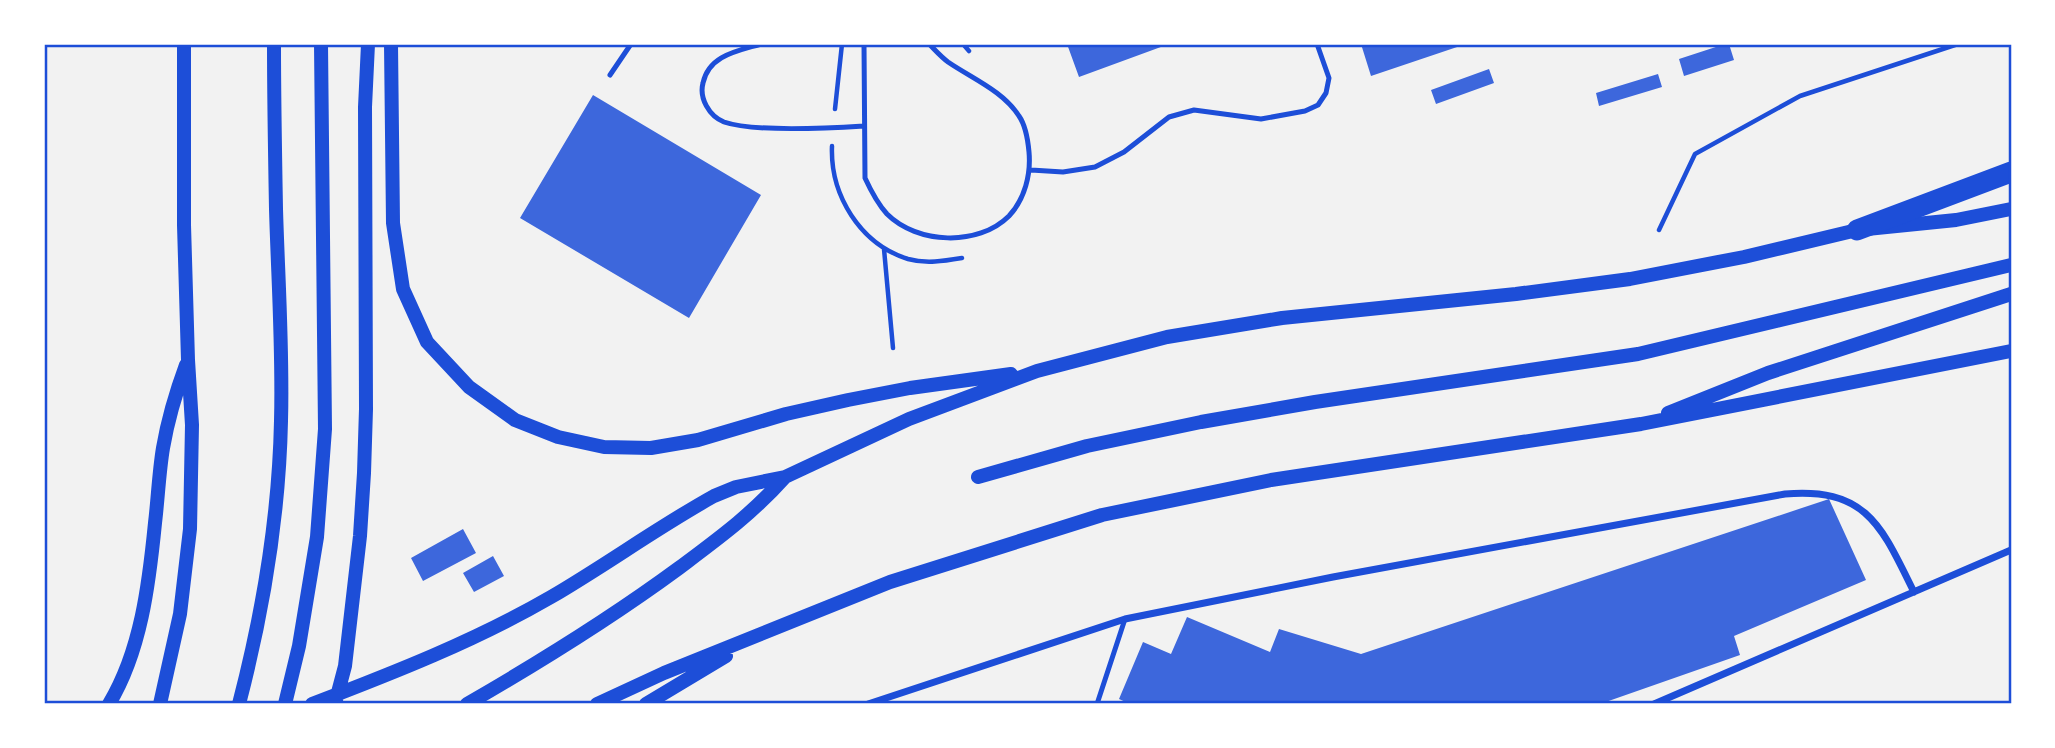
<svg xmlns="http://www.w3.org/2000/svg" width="2055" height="748" font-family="Spectral,serif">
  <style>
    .building { fill: #3d67dc }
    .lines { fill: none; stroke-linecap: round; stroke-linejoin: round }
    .path { stroke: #1d4ed8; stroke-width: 4.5 }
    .service { stroke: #1d4ed8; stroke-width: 5 }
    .minor { stroke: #1d4ed8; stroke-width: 7 }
    .secondary { stroke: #1d4ed8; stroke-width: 14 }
    .motorway { stroke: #1d4ed8; stroke-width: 21 }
    .neatline { fill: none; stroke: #1d4ed8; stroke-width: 2.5 }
  </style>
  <rect width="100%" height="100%" fill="#f2f2f2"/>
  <path class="building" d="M1067 44H1169L1079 77Z
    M1361 44H1466L1371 76Z
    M1725 44H1729L1734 60 1684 76 1679 59Z
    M1489 69 1494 83 1436 104 1431 90Z
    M1658 74 1662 87 1599 106 1596 93Z
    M593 95 761 195 689 318 520 218Z
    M1829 499 1866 580 1734 636 1740 655 1600 704H1130L1119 699 1143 642 1171 654 1187 617 1270 652 1279 629 1361 654Z
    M463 529 476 553 423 581 411 558Z
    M493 556 504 576 474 592 463 573Z"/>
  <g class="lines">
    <path class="path" d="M963 44 969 51
      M835 109 842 44
      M832 146C830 195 860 244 908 259 926 264 944 261 962 258
      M1659 230 1695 154 1800 96 1958 44
      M884 249 893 348"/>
    <path class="service" d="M761 44C738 51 709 55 703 83 699 98 709 116 724 122 753 132 832 128 864 126
      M864 44 865 178C871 191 877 203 887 214 917 244 978 247 1009 216 1025 199 1031 174 1029 152 1028 141 1026 126 1019 116 1003 91 973 79 948 62 941 57 935 50 929 44
      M610 75 631 44
      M1031 170 1063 172 1095 167 1124 152 1169 117 1194 110 1261 119 1305 111 1318 105 1326 93 1329 78 1317 44
      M1097 704 1125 619"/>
    <path class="minor" d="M868 704 1125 619 1333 577 1785 494C1868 487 1882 528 1914 592
      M1654 704 2011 550"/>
    <path class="secondary" d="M391 44 393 223 403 289 427 342 469 387 515 420 558 437 604 447 651 448 698 440 786 414 848 400 910 388 1011 374
      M1668 413 1768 373 2011 294
      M978 477 1087 446 1201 422 1315 402 1638 354 2011 265
      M336 700 345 666 360 536 364 473 366 409 365 107 368 44
      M109 704C141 651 149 584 155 523 158 498 159 472 163 448 168 419 176 392 186 365
      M160 704 180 614 190 529 192 425 188 360 184 225V44
      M239 704C263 612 279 517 281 421 283 350 278 279 276 209 275 154 274 99 274 44
      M285 704 299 646 317 537 325 429 321 44
      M312 704C393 673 475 641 551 597 606 565 658 527 714 496L736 487 785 477 909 419 1037 371 1167 337 1282 318 1516 294 1630 279 1744 257 1857 230 1956 220 2011 209
      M467 704C540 662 611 618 679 568 719 538 751 515 785 477
      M597 704 664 673 890 582 1102 515 1271 480 1641 424 2011 351
      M646 704 726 656"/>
    <path class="motorway" d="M1857 230 2011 172"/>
  </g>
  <rect width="2055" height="748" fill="none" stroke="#ffffff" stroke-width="91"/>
  <rect x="46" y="46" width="1964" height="656" class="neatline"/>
</svg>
